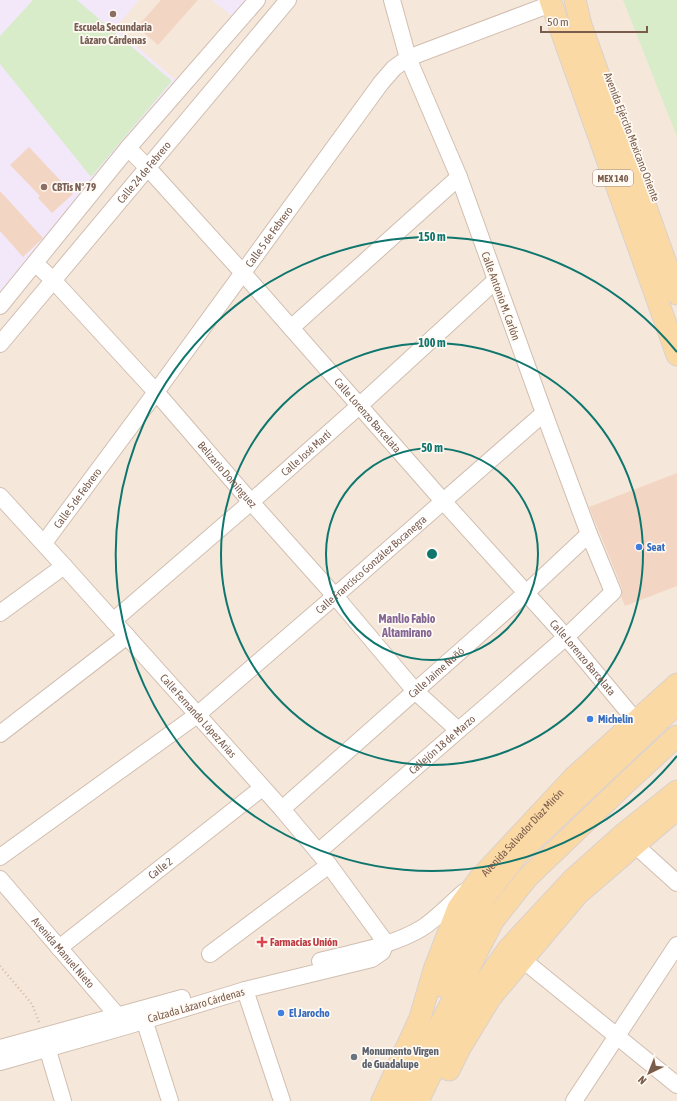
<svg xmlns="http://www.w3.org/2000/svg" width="677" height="1101" font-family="'Asap Condensed',sans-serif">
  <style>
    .residential { fill: #f5e8da }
    .education { fill: #f3e8fa }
    .green { fill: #d8ecc9 }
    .building { fill: #f3d5c3 }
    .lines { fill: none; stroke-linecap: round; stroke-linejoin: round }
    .minor-casing { stroke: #d1beb0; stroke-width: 18 }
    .major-casing { stroke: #dad1cd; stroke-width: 23 }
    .path { stroke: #d9b8a5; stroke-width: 2.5; stroke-dasharray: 1 3; stroke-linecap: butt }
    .minor { stroke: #fff; stroke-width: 16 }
    .major { stroke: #fbd9a5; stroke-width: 21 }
    .ring { fill: none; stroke: #0f766e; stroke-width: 2 }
    .education-dot { fill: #8d6e63; stroke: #fffaf3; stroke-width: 1.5 }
    .shop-dot { fill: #3f7fe0; stroke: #fffaf3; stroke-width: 1.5 }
    .health-dot { fill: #e0444e; stroke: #fffaf3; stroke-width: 1.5 }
    .worship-dot { fill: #6b7280; stroke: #fffaf3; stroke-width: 1.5 }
    .labels { text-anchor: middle; stroke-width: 3.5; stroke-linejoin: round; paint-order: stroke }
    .shield { fill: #fffaf3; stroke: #a28b7f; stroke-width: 1 }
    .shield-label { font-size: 10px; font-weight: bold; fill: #7a5c4d }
    .education-label { font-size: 11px; font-weight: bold; fill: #785e54; stroke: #fffaf3 }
    .street-label { font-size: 11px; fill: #7a5c4d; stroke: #fffaf3 }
    .shop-label { font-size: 11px; font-weight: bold; fill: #366cbe; stroke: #fffaf3; text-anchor: start }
    .health-label { font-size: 11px; font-weight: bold; fill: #be3a42; stroke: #fffaf3; text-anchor: start }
    .worship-label { font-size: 11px; font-weight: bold; fill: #5b616d; stroke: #fffaf3; text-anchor: start }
    .neighbourhood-label { font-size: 12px; font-weight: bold; fill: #846695; stroke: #fffaf3 }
    .centre { fill: #0f766e; stroke: #fffaf3; stroke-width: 2 }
    .ring-label { font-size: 12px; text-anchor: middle; font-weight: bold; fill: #0f766e; stroke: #fffaf3; stroke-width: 3.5; stroke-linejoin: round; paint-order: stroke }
  </style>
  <rect width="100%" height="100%" fill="#fdf6ec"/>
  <path class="residential" d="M0 0H677V1101H0Z"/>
  <path class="education" d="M0 0H139L115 28 177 81 0 292Z
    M212 0H247L233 17Z"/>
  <path class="green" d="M33 0H77L172 81 91 177 0 64V36Z
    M623 0H677V137Z"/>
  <path class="building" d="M161 0H198L158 45 137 27Z
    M29 147 73 194 52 213 38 198 40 196 10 165Z
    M0 191 43 238 23 257 0 231Z
    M677 473V586L625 606 621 596 622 594V588L589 507Z"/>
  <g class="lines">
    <g class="minor-casing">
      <g id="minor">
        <path id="s1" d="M128 148 148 168 243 273 443 501 566 637 636 721"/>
        <path id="s2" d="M35 263 53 280 156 392 251 502 335 596 415 691 458 730"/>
        <path d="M0 306 128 148 257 0"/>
        <path d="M291 328 459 177"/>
        <path id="s3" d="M0 344 288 0"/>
        <path id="s4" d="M0 496 64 566 282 809 329 865 386 943 382 952 372 959 245 990 127 1026 0 1062"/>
        <path id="s5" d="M44 543 156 392 381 83 394 68 408 58 551 4"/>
        <path d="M0 613 64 566"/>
        <path id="s6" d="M113 621 251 502 359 406 495 281"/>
        <path d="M0 734 127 636"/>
        <path id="s7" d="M282 809 526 593 589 534"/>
        <path d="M635 845 677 883"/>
        <path id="s8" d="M318 852 566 637 613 592 589 534 544 413 459 177 408 58 392 0"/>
        <path id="s9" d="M0 857 197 715 335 596 544 413"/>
        <path id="s10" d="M0 879 123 1022"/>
        <path id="s11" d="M59 948 262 788"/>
        <path d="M210 954 329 865"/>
        <path d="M523 960 677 1085"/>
        <path d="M320 961C351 953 395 945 422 928 436 919 451 903 464 892"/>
        <path d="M245 990 282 1101"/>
        <path d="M141 1010 170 1101"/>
        <path d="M44 1037 63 1101"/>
        <path d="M0 1048 182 998"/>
        <path d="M574 1101 677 945"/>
      </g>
    </g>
    <g class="major-casing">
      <g id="major">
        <path d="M550 0 677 355"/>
        <path d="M575 0 581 25 677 294"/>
        <path d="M441 986 484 898 517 855 677 704"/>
        <path d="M449 1070 460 1048 491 997 578 894 677 809"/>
        <path id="s12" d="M382 1101 420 1018 434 970 458 908 479 879 574 777 677 684"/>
        <path d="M401 1101 493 921 527 878 628 781 677 736"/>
        <path d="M418 1101 455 1025 508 949 573 879 621 836 677 791"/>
      </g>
    </g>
    <path class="path" d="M0 966 32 1004 39 1022"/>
    <use href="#minor" class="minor"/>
    <use href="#major" class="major"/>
  </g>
  <g class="ring">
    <circle cx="432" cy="554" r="106"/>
    <circle cx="432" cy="554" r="211"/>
    <path d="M677 756A317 317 0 1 1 677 352"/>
  </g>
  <g class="education-dot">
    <circle cx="113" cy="14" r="4"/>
    <circle cx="44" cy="187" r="4"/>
  </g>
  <g class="shop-dot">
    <circle cx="639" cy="547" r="4"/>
    <circle cx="590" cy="719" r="4"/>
    <circle cx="281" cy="1013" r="4"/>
  </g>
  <path class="health-dot" d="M260 936h4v4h4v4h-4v4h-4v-4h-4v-4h4z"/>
  <circle class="worship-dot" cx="354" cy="1057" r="4"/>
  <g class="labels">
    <rect class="shield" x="593" y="170" width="40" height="16" rx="3"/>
    <g class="shield-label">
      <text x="613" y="182">MEX 140</text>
    </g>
    <g class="education-label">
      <text x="113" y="31">Escuela Secundaria<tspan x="113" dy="13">Lázaro Cárdenas</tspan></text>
      <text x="52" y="191" text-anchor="start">CBTis N° 79</text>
    </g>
    <g class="street-label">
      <text transform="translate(632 137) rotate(69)" y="4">Avenida Ejército Mexicano Oriente</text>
      <text dy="4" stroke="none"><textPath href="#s3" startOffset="224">Calle 24 de Febrero</textPath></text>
      <text dy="4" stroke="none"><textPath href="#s5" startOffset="380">Calle 5 de Febrero</textPath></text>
      <text transform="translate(501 296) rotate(70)" y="4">Calle Antonio M. Carlón</text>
      <text dy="4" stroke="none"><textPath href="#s1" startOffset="359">Calle Lorenzo Barcelata</textPath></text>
      <text dy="4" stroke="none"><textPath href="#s6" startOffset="256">Calle José Martí</textPath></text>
      <text dy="4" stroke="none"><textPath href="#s2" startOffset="286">Belizario Domínguez</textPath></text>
      <text dy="4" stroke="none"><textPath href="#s5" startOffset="56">Calle 5 de Febrero</textPath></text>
      <text dy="4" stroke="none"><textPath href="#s9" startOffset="473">Calle Francisco González Bocanegra</textPath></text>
      <text dy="4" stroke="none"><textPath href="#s1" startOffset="683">Calle Lorenzo Barcelata</textPath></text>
      <text dy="4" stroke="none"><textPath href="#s7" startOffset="206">Calle Jaime Nuñó</textPath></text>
      <text dy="4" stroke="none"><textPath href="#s4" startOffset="296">Calle Fernando López Arias</textPath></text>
      <text dy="4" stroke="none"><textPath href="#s8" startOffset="164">Callejón 18 de Marzo</textPath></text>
      <text dy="4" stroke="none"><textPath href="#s12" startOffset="307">Avenida Salvador Díaz Mirón</textPath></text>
      <text dy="4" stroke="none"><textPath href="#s11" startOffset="129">Calle 2</textPath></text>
      <text dy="4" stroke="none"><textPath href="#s10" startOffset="97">Avenida Manuel Nieto</textPath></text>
      <text transform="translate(196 1005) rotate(-16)" y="4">Calzada Lázaro Cárdenas</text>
    </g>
    <g class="shop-label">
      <text x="647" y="551">Seat</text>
      <text x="598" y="723">Michelin</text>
      <text x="289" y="1017">El Jarocho</text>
    </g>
    <g class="health-label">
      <text x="270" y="946">Farmacias Unión</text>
    </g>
    <g class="worship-label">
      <text x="362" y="1055">Monumento Virgen<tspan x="362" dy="13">de Guadalupe</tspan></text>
    </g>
    <g class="neighbourhood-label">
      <text x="407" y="623">Manlio Fabio<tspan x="407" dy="14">Altamirano</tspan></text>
    </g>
  </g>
  <circle cx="432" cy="554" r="6" class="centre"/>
  <g class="ring-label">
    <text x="432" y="241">150 m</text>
    <text x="432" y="347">100 m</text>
    <text x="432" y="452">50 m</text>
  </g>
  <g transform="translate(649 1073) rotate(223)" stroke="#fffaf3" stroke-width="3" paint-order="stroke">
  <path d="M0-3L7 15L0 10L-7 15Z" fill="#7a5c4d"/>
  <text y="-6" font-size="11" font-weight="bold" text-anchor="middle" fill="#7a5c4d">N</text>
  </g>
  <path d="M541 26v6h106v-6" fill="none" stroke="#7a5c4d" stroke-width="2"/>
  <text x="547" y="26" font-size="12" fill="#7a5c4d" stroke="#fffaf3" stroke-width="3" paint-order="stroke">50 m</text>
</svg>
